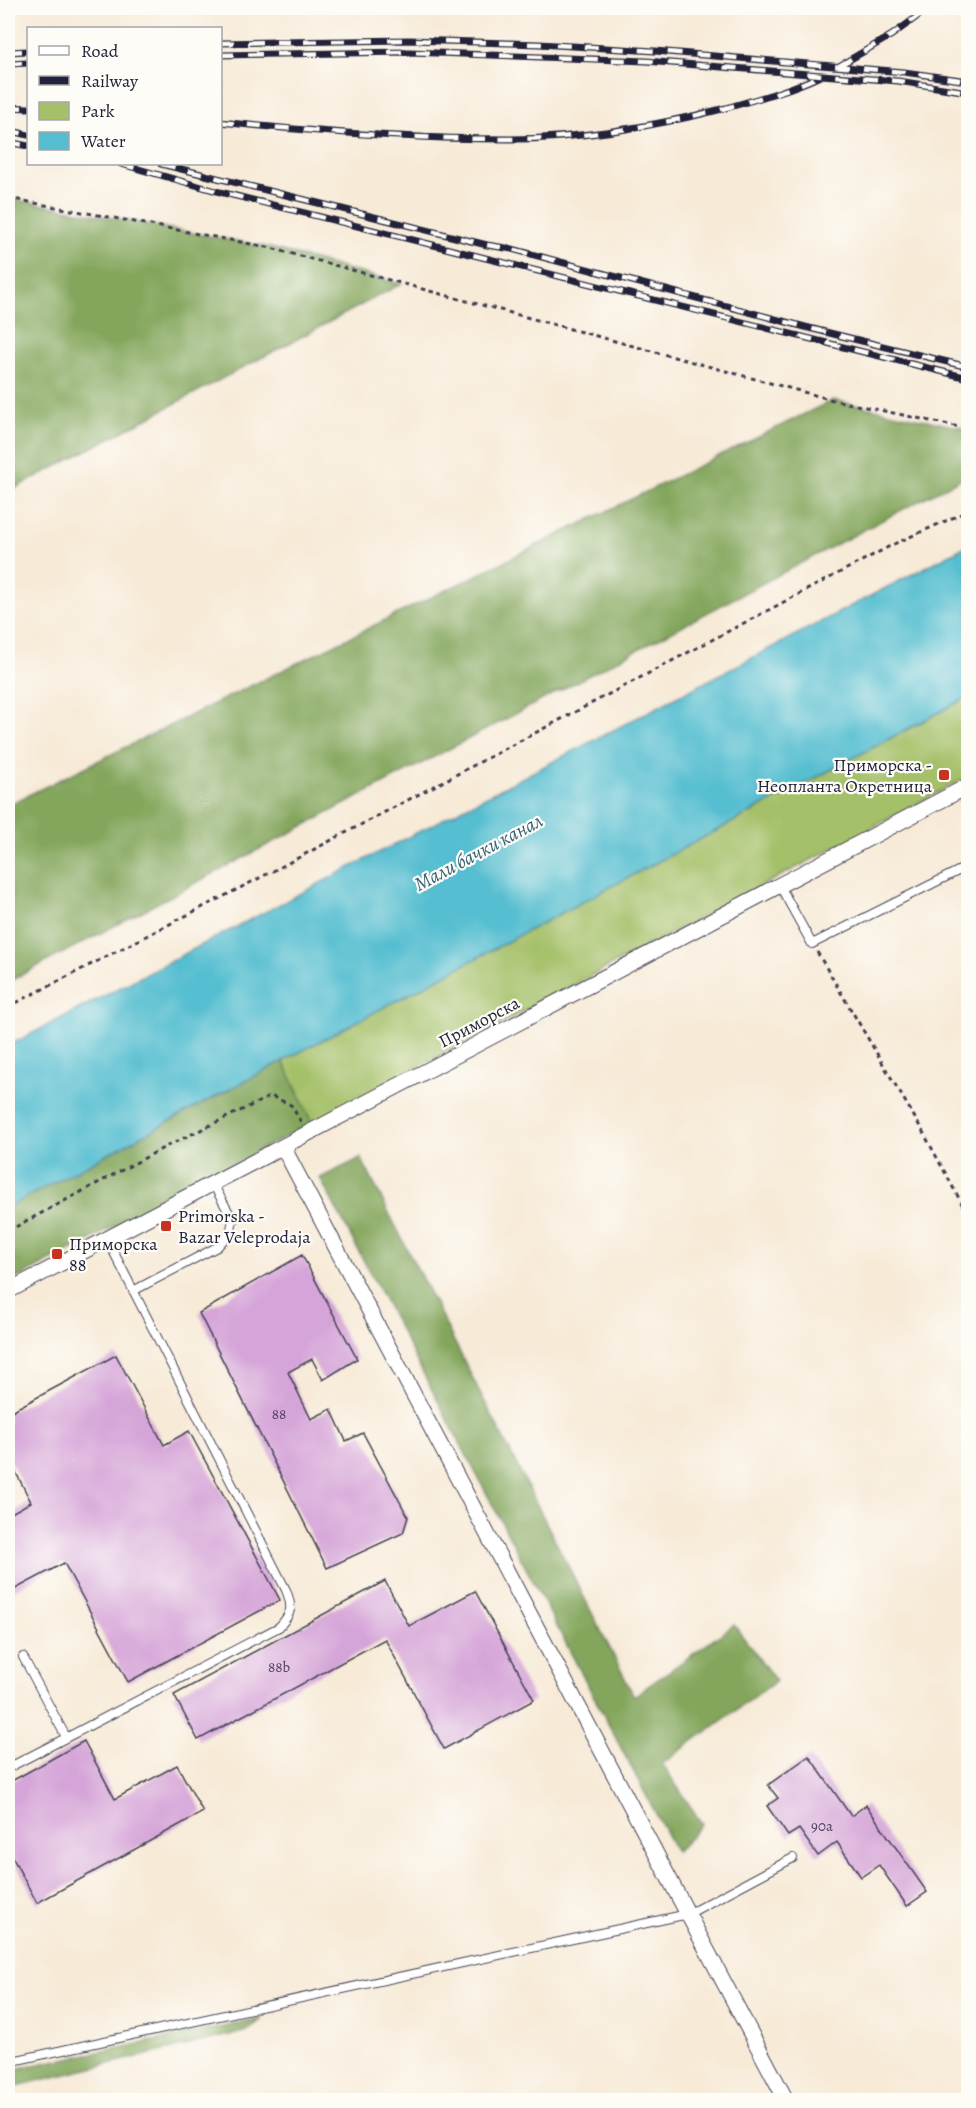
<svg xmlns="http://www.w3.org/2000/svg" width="976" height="2108" font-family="Alegreya,serif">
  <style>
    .green { fill: #a4c068; stroke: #637152; stroke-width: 1.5 }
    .forest { fill: #83a65c; stroke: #52644c; stroke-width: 1.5 }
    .water { fill: #54bed0; stroke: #3b7086; stroke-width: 1.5 }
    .building { fill: #d5a4d8 }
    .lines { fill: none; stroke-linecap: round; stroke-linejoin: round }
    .service-casing { stroke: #424052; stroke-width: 10 }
    .minor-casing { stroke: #424052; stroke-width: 17 }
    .path { stroke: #424052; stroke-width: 3; stroke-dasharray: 4.5 4.5; stroke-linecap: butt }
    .service { stroke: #fff; stroke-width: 8 }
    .minor { stroke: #fff; stroke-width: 15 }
    .rail-casing { stroke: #22223b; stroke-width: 7 }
    .rail { stroke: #fdfcf7; stroke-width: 4.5; stroke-dasharray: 14; stroke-linecap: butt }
    .poi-dot { fill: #c8321e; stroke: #fdfcf7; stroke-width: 2 }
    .labels { text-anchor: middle; stroke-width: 4.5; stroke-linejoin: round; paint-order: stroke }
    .number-label { font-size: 15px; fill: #4f4262 }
    .poi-label { font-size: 18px; fill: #22223b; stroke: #fdfcf7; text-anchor: start }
    .street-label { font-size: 18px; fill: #22223b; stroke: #fdfcf7 }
    .water-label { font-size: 20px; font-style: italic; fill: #366077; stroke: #fdfcf7 }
  </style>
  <rect width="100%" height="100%" fill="#fdfcf7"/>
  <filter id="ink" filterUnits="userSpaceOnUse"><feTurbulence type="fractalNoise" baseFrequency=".0167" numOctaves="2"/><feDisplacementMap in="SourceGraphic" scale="12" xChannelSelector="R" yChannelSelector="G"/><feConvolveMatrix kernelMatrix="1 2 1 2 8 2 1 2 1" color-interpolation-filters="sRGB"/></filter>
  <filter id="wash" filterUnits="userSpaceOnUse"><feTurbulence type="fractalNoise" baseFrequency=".008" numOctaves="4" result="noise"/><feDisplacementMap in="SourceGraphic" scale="24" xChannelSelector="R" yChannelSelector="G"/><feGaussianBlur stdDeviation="1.35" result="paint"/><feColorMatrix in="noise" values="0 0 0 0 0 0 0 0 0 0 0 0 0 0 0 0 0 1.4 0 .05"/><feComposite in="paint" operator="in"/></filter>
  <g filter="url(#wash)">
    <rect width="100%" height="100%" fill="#f7ead7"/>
    <path class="green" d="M968 697V777L312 1123 283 1061Z"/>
    <path class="forest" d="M8 198 267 247 401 284 8 492Z
      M833 400 968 429V475L8 982V805Z
      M283 1061 312 1123 8 1283V1207Z
      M361 1158 634 1696 734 1625 776 1681 662 1764 702 1824 676 1852 320 1178Z
      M262 2019 247 2031 8 2088V2070Z"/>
    <path class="water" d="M968 545V697L8 1207V1046Z"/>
    <g id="blocks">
      <path class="building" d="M302 1255 357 1359 323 1380 312 1359 288 1372 311 1419 331 1409 346 1441 363 1433 408 1517 403 1533 327 1568 199 1313Z
        M116 1355 164 1445 189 1431 280 1600 128 1682 64 1563 8 1593V1515L31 1502 8 1457V1413Z
        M385 1581 409 1626 475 1591 534 1700 444 1749 385 1639 198 1740 174 1695Z
        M84 1741 115 1799 177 1765 203 1812 37 1903 8 1849V1783Z
        M809 1756 851 1816 866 1805 927 1892 907 1906 879 1865 861 1877 837 1842 818 1856 799 1829 788 1836 767 1806 778 1798 768 1785Z"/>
    </g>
  </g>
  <g filter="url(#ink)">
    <use href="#blocks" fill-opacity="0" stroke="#424052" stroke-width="1.5"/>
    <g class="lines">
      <g class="service-casing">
        <path id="service" d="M961 790 968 807
          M780 886 812 944 968 866
          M133 1291 217 1247 230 1233 233 1220 213 1184
          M23 1657 66 1737
          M8 1768 279 1627C292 1613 293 1608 286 1590L107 1239
          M8 2062 688 1914 793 1858"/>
      </g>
      <g class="minor-casing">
        <path id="minor" d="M283 1147 786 2100
          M8 1291 968 786"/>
      </g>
      <path class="path" d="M8 198 267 247 833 400 968 429
        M817 952 922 1130 968 1215
        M8 1007 273 871 894 544 968 511
        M8 1231 167 1146 271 1096 291 1105 301 1122"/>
      <use href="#service" class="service"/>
      <use href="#minor" class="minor"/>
      <g class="rail-casing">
        <path id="rail" d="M220 43 409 40 539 44 655 51 904 72 968 81
          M8 52 28 51
          M220 55 409 52 646 61 898 81 968 92
          M8 64 28 63
          M839 66 892 35 929 8
          M8 107 28 108
          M220 122C317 132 414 139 510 139 582 139 656 126 726 108 757 99 790 90 820 76
          M8 130 28 135
          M8 142 28 146
          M121 164 220 192 968 378
          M161 164 487 245 512 249 809 328 968 367"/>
      </g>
      <use href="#rail" class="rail"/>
    </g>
  </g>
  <g class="poi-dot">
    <rect x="938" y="769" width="12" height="12" rx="3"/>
    <rect x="160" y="1220" width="12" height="12" rx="3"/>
    <rect x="51" y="1248" width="12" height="12" rx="3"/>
  </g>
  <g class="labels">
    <g class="number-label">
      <text x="279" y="1419">88</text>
      <text x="279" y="1672">88b</text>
      <text x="822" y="1831">90a</text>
    </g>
    <g class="poi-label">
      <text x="932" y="771" text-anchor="end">Приморска -<tspan x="932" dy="21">Неопланта Окретница</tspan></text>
      <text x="178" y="1222">Primorska -<tspan x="178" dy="21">Bazar Veleprodaja</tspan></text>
      <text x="69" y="1250">Приморска<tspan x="69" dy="21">88</tspan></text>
    </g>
    <g class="street-label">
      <text transform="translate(479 1022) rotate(-28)" y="6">Приморска</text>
    </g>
    <g class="water-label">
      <text transform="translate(478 852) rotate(-28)" y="7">Мали бачки канал</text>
    </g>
  </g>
  <rect width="976" height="2108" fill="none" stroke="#fdfcf7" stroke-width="30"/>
  <rect x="27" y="27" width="195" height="138" fill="#fdfcf7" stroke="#a5a5ac" stroke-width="1.5"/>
  <rect x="39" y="46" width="30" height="9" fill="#ffffff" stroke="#a5a5ac" stroke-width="1.5"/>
  <text x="81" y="57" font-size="18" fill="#22223b">Road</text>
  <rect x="39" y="76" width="30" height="9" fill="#22223b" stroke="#a5a5ac" stroke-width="1.5"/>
  <text x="81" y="87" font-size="18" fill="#22223b">Railway</text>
  <rect x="39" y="102" width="30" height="18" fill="#a4c068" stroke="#a5a5ac" stroke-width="1.5"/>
  <text x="81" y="117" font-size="18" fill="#22223b">Park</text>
  <rect x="39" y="132" width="30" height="18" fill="#54bed0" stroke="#a5a5ac" stroke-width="1.5"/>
  <text x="81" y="147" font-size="18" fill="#22223b">Water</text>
</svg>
